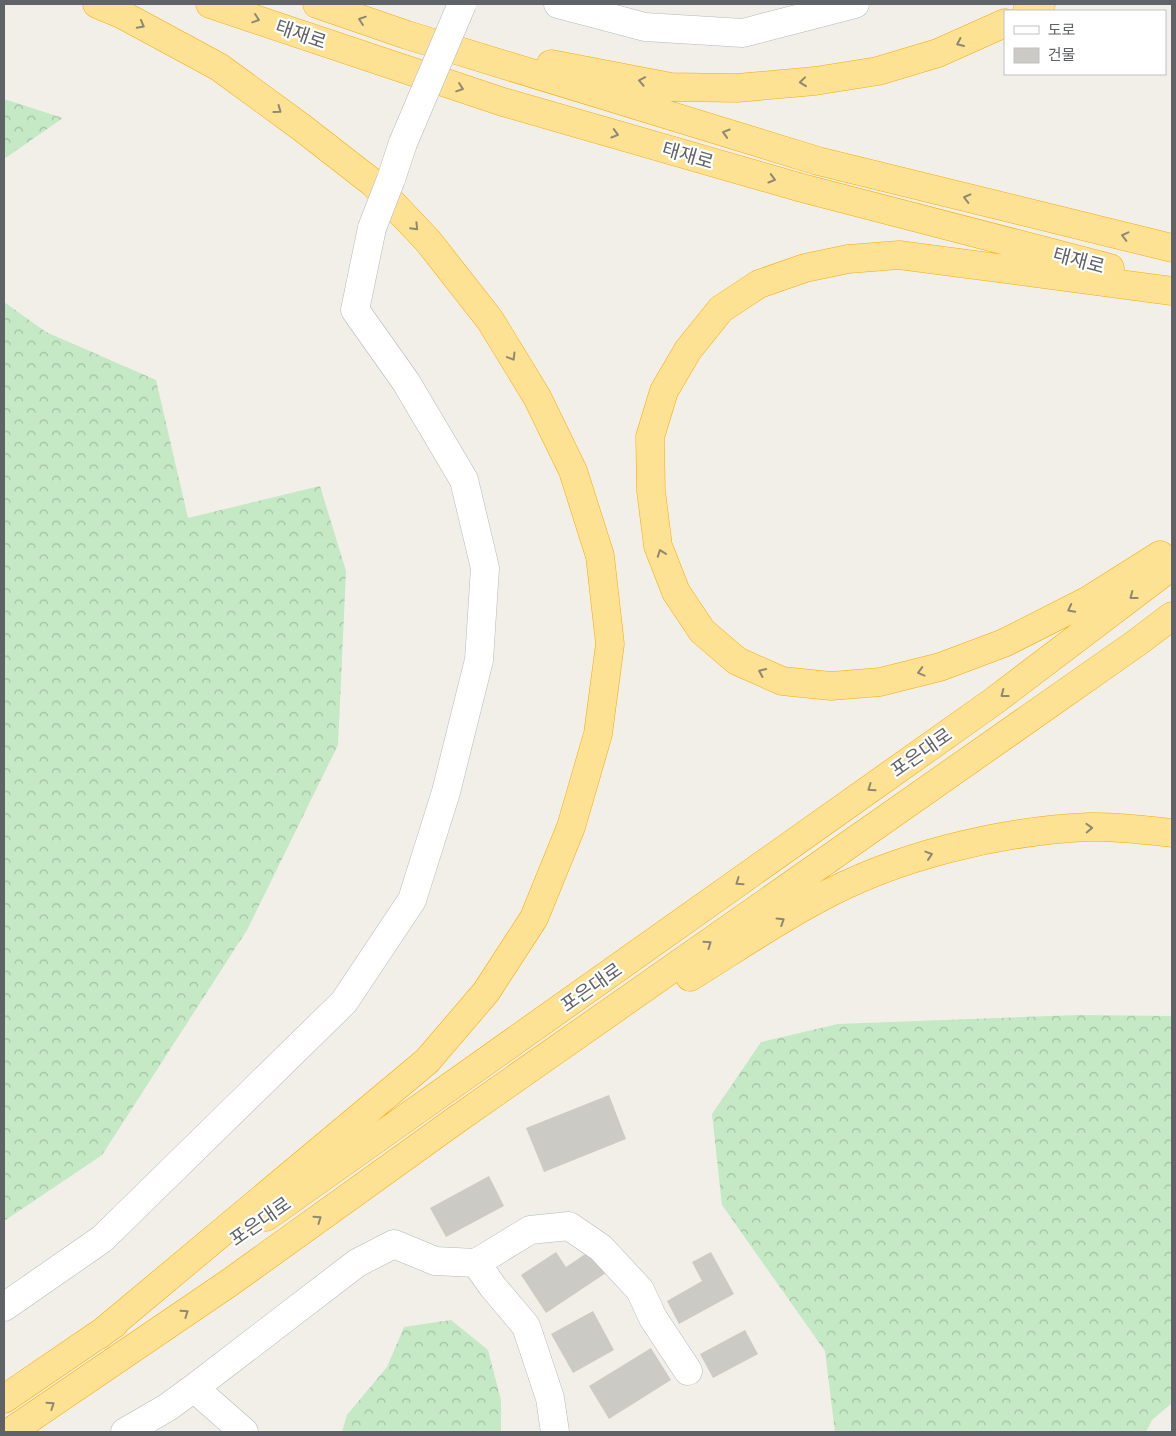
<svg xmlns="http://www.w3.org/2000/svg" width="1176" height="1436" font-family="'PT Sans Narrow','Noto Sans KR',sans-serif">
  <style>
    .forest { fill: url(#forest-crowns) }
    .building { fill: #cccac5 }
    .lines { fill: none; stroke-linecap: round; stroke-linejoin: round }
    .minor-casing { stroke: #b5b8bc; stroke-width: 29 }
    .highway-casing { stroke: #f9ab00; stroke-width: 29 }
    .minor { stroke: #fff; stroke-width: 28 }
    .highway { stroke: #fde293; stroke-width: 28 }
    .minor-bridge-casing { stroke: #b5b8bc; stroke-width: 29; stroke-linecap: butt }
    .minor-bridge { stroke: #fff; stroke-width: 28 }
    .oneway { stroke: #8e8975 }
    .labels { text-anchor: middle; stroke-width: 4.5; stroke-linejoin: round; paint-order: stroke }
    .street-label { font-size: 19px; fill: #5f6368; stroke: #fff }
  </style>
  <defs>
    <pattern id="forest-crowns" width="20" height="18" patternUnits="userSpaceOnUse" patternTransform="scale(1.25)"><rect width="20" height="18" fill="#c5e8c5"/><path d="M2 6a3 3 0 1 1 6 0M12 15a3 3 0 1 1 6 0" fill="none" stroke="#a3c0a4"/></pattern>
  </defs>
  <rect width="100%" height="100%" fill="#f1efe8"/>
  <path class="forest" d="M4 99 63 118 4 159Z
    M4 302 46 332 156 380 188 518 320 486 346 571 338 745 247 930 102 1155 4 1221Z
    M1078 1015 1172 1016V1403L1152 1420 1146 1432H835L825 1351 722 1205 712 1114 761 1042 838 1024Z
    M451 1320 488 1350 501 1400V1432H342L347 1415 387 1367 404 1327Z"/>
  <path class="building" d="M609 1095 626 1139 544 1172 526 1128Z
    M489 1176 504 1206 446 1237 430 1208Z
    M591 1250 606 1273 546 1313 521 1275 556 1252 566 1267Z
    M711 1252 734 1294 679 1324 667 1301 702 1281 692 1262Z
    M593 1311 614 1350 573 1373 551 1334Z
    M745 1330 758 1354 713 1378 700 1354Z
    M651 1348 671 1380 609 1419 589 1386Z"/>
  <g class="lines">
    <g class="minor-casing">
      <path id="minor" d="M558 4 645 27 743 33 855 4
        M391 179 403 143
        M476 1263 493 1287 526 1326 550 1398 555 1432
        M4 1307 102 1239 344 1002 412 900 446 792 479 660 485 568 464 480 406 382 355 310 372 228
        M194 1388 357 1263 394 1244 435 1261 476 1263 530 1230 569 1226 601 1248 640 1290 653 1318 688 1371
        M125 1432 168 1407 194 1388 244 1432"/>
    </g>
    <g class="highway-casing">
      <path id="highway" d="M97 4 121 14 219 67 301 127 373 183 428 241 490 320 537 397 573 471 600 556 610 644 598 734 571 827 534 918 486 992 427 1061 99 1335
        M210 4 503 102 802 188 1110 268
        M317 4 407 35 818 161 1172 248
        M1027 11 1041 4
        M551 64 671 87 737 88 815 81 878 71 938 53 1005 23
        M1160 555 1087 601 1004 643 940 667 880 682 831 686 782 681 737 661 702 631 676 592 658 546 651 491 650 437 664 391 688 350 721 309 759 284 805 268 848 259 899 255 1172 291
        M690 977C732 951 773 923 816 900 895 856 1000 831 1089 827 1116 826 1145 830 1172 833
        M266 1217 994 701 1172 566
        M4 1399 114 1324
        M10 1432 229 1283 456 1120 1135 644 1172 616"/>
    </g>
    <use href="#minor" class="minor"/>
    <use href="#highway" class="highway"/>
    <g class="minor-bridge-casing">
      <path id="minor-bridge" d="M403 143 462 4
        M372 228 391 179"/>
    </g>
    <use href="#minor-bridge" class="minor-bridge"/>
  </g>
  <defs><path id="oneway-chevron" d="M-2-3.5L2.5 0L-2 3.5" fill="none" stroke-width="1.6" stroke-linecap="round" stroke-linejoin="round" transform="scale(1.25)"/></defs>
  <g class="oneway">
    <use href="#oneway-chevron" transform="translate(256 19) rotate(19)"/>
    <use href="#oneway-chevron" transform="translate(362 20) rotate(-161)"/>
    <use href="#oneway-chevron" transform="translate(141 25) rotate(28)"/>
    <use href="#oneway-chevron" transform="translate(960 43) rotate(156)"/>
    <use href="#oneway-chevron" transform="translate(642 81) rotate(-169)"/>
    <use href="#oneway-chevron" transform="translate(803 82) rotate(174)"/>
    <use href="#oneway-chevron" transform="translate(460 88) rotate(19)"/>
    <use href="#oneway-chevron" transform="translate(278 110) rotate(36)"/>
    <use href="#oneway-chevron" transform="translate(726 133) rotate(-163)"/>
    <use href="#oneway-chevron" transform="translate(615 134) rotate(16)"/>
    <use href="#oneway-chevron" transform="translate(772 179) rotate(16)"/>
    <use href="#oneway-chevron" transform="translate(967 198) rotate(-166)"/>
    <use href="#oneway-chevron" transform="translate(415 227) rotate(46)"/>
    <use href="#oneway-chevron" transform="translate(1125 236) rotate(-166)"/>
    <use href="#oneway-chevron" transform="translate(512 357) rotate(59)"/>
    <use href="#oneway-chevron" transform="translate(661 553) rotate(-110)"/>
    <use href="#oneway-chevron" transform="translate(1133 596) rotate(143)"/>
    <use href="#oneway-chevron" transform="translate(1071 609) rotate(153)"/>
    <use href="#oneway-chevron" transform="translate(762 672) rotate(-155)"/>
    <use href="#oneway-chevron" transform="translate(921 672) rotate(165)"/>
    <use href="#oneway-chevron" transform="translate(1004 694) rotate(143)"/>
    <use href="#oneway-chevron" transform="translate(871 788) rotate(145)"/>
    <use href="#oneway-chevron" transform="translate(1089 828) rotate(-2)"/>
    <use href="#oneway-chevron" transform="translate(929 855) rotate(-18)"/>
    <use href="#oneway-chevron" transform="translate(739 882) rotate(145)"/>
    <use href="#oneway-chevron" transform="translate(781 921) rotate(-32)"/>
    <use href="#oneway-chevron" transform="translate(708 944) rotate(-35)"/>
    <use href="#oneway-chevron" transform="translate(318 1219) rotate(-35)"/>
    <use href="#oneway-chevron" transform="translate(185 1313) rotate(-34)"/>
    <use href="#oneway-chevron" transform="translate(51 1405) rotate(-34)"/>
  </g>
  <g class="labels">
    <g class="street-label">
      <text transform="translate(301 34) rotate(19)" y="7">태재로</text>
      <text transform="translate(688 155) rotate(16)" y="7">태재로</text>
      <text transform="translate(1079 260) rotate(15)" y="7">태재로</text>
      <text transform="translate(921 752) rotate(-35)" y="7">포은대로</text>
      <text transform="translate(591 987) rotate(-35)" y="7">포은대로</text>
      <text transform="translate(260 1221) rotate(-35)" y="7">포은대로</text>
    </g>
  </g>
  <rect width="1176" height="1436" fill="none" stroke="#5f6368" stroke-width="10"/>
  <rect x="1004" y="10" width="162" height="65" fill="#ffffff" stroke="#bfc1c3"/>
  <rect x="1014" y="26" width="25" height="8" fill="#ffffff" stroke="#bfc1c3"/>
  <text x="1048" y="35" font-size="15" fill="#5f6368">도로</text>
  <rect x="1014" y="48" width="25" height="15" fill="#cccac5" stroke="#bfc1c3"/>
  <text x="1048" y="60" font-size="15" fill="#5f6368">건물</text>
</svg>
